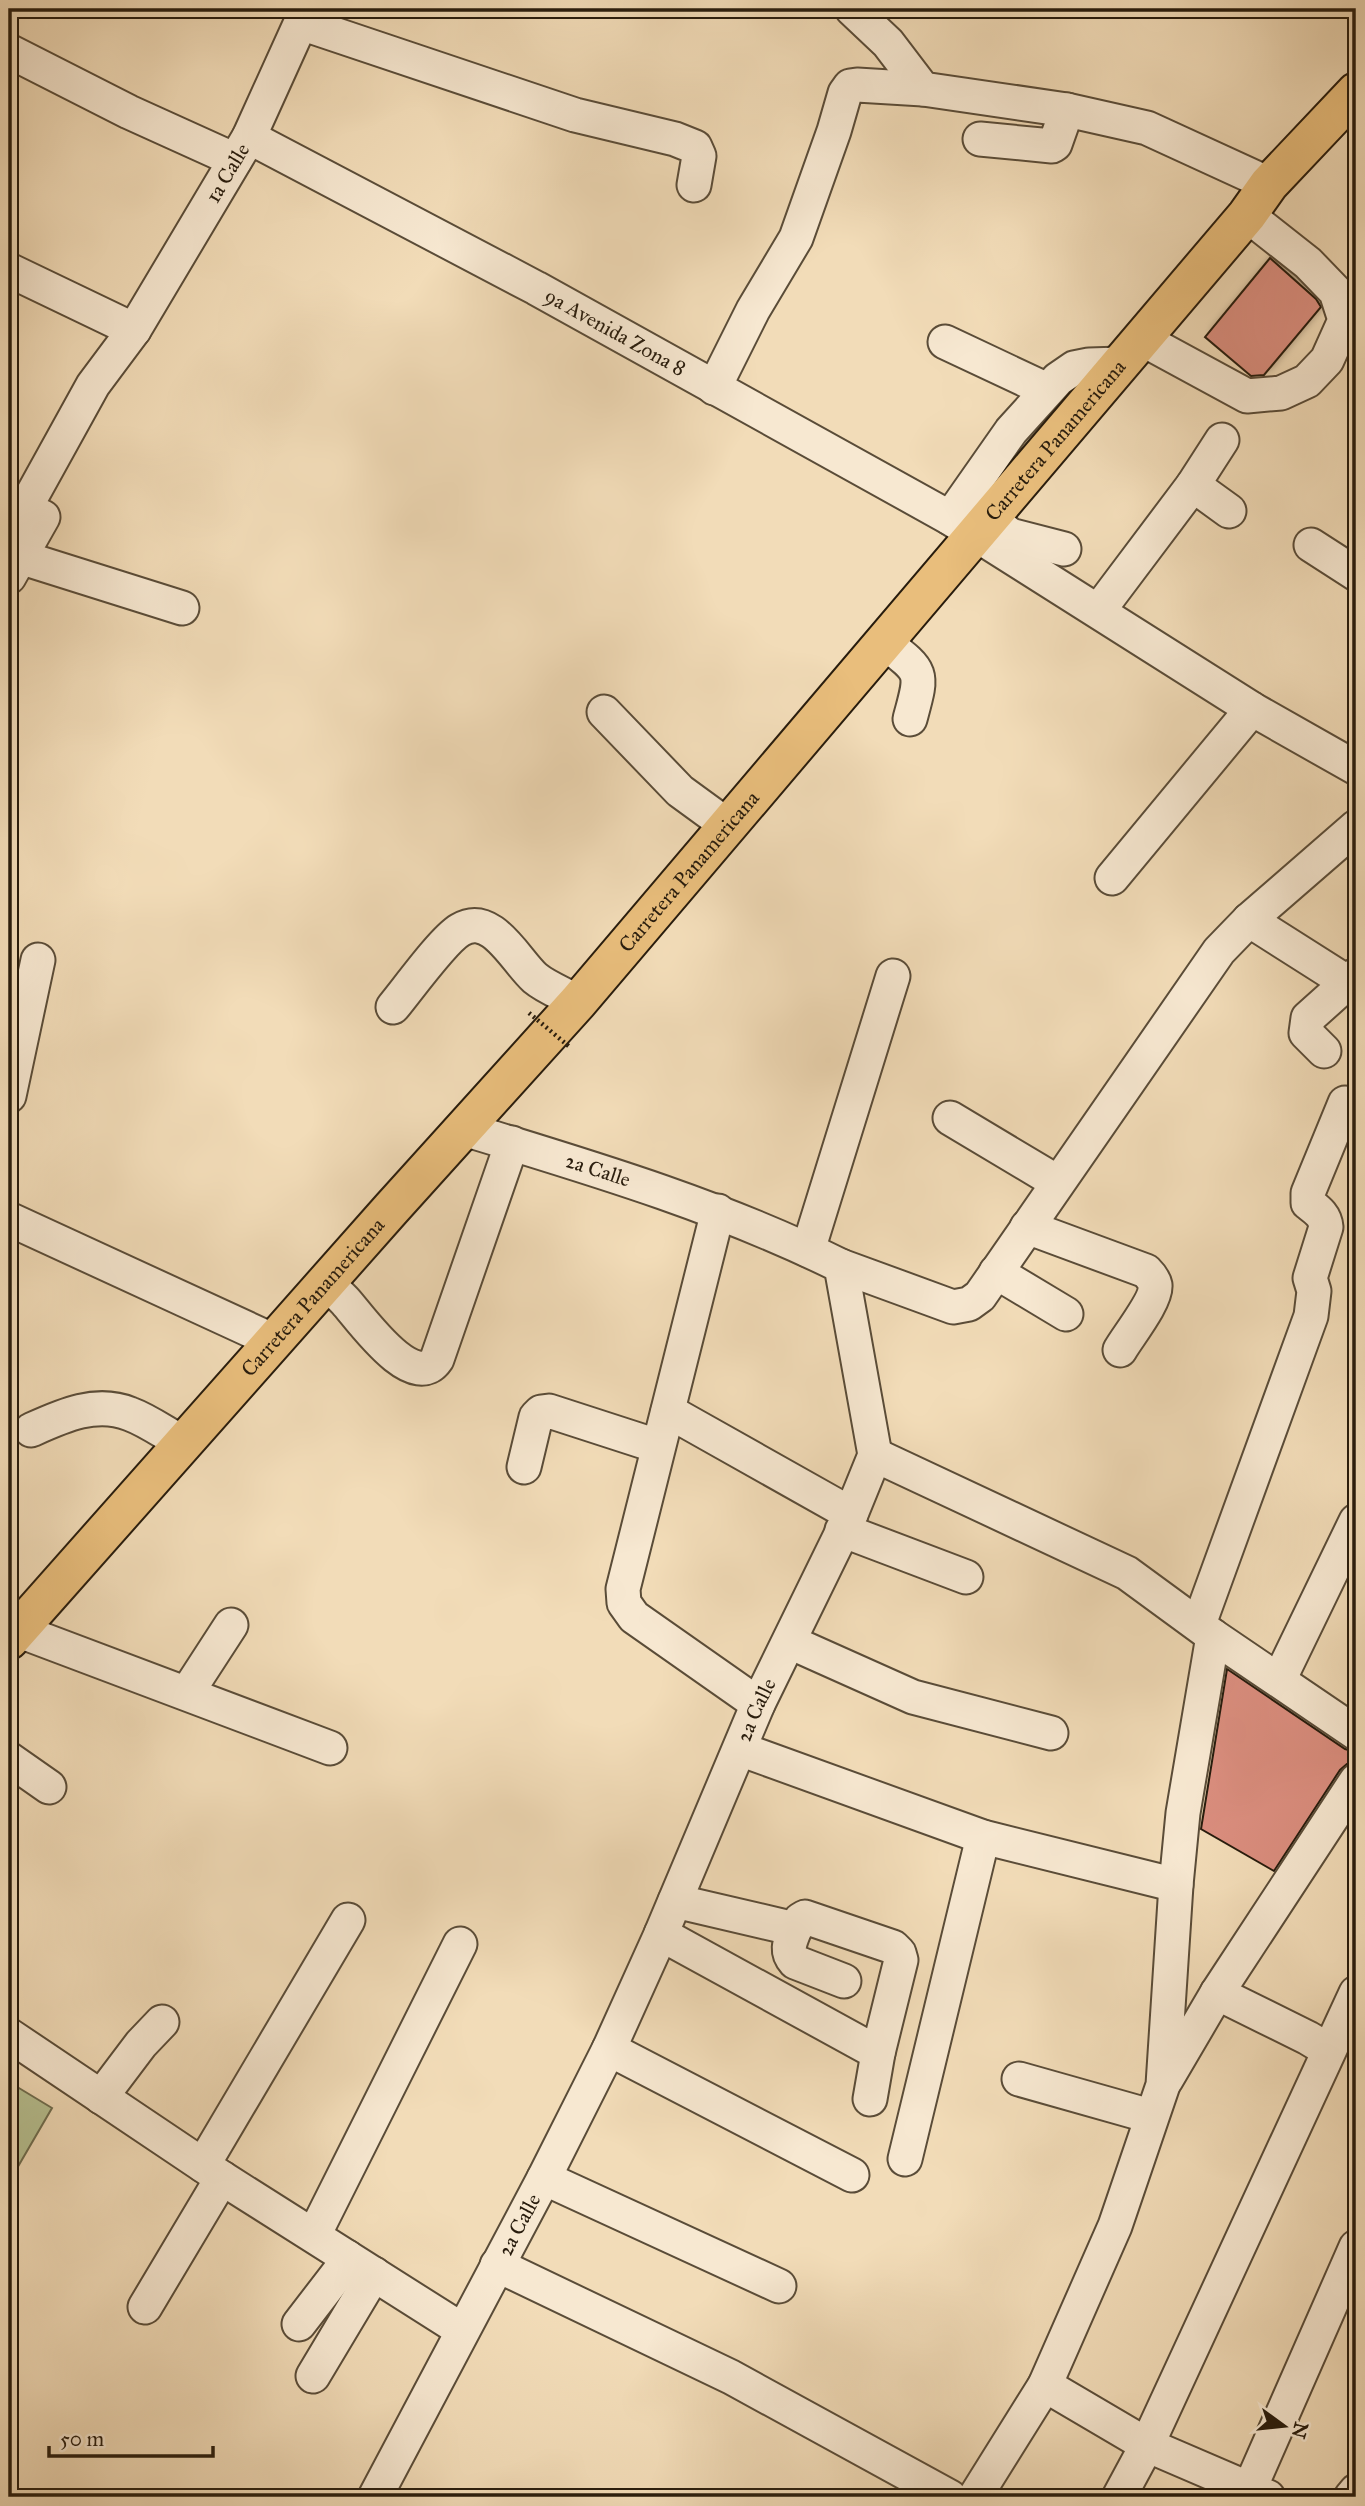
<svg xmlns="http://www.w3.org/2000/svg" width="1365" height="2506" font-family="'IM FELL Great Primer',serif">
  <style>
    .green { fill: #b7c192; stroke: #706e50; stroke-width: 2 }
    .building { fill: #db8e7f; stroke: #281c0d; stroke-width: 2; filter: url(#shadow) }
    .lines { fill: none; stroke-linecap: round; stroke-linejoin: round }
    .minor-casing { stroke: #5a4c38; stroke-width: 37 }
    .major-casing { stroke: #281c0d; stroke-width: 42 }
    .minor { stroke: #f7e8d1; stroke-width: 33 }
    .major { stroke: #e9be7c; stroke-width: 38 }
    .path-bridge { stroke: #281c0d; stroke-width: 4.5; stroke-dasharray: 2 3.5; stroke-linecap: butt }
    .labels { text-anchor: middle; stroke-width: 5; stroke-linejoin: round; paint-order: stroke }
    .street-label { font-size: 21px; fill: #281c0d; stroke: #f7e8d1 }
  </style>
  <defs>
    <filter id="shadow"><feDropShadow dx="6" dy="-6" stdDeviation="3.5" flood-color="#0004"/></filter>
  </defs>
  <rect width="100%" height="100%" fill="#f2dcb8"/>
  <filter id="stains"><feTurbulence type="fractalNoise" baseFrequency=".00286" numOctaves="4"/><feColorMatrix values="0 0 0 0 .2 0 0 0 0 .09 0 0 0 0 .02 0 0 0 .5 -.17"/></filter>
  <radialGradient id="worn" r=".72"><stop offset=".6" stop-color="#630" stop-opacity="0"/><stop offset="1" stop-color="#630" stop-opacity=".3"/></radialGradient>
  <path class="green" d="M9 2082 52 2108 9 2182Z"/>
  <path class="building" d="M1270 258 1316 299 1321 307 1264 375 1251 376 1205 337Z
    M1227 1669 1345 1749 1356 1752V1762L1347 1764 1340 1770 1274 1871 1201 1829Z"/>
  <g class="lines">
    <g class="minor-casing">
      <g id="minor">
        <path d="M852 9 888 43 923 89 1067 110 1147 128 1269 184"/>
        <path d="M301 23 575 115 675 139 695 147 699 156 694 185"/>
        <path d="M9 51 129 112 235 160"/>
        <path id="s1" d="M249 137 536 288 950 518 1252 709 1356 768"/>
        <path d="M980 139 1052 146 1055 144 1067 110"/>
        <path d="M9 270 134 330"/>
        <path d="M1142 339 1247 396 1281 393 1307 381 1327 360 1345 320 1336 292 1308 263 1247 215"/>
        <path d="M945 342 1047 390"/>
        <path d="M714 388 753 310 796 238 834 131 845 93 850 86 857 85 923 89"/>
        <path d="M1193 485 1229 511"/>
        <path d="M950 518 1011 431 1058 379 1074 368 1089 365 1120 364"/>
        <path d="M991 519 1010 535 1064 549"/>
        <path id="s2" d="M9 537 93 385 134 330 249 137 307 9"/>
        <path d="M1311 545 1356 574"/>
        <path d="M20 557 182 608"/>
        <path d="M9 577 43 517"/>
        <path d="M1099 610 1193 485 1222 440"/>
        <path d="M884 642C924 673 923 671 910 719"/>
        <path d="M604 712 680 791 728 826"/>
        <path d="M1112 878 1252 709"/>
        <path d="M1249 920 1356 988"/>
        <path d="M393 1007C408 989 443 940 460 930 492 911 515 960 535 978 547 988 564 994 578 1002"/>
        <path d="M1324 1051 1306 1033 1308 1018 1356 975"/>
        <path d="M9 1096 38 960"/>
        <path d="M950 1118 1057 1182"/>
        <path d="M718 1211 623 1589 624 1603 634 1617 758 1704"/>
        <path d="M9 1219 274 1341"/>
        <path d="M1027 1227 1146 1271C1150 1275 1154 1280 1155 1285 1157 1300 1128 1336 1120 1350"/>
        <path d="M808 1250 893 976"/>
        <path d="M841 1266 953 1307 969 1304 980 1296 1219 951 1249 920 1356 827"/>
        <path d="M996 1272 1066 1314"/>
        <path d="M326 1283C332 1289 340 1295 346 1302 361 1319 414 1394 437 1359L512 1143"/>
        <path d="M668 1411 851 1514"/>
        <path d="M31 1430C62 1416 96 1400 130 1414 149 1421 166 1434 183 1443"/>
        <path d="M875 1455 1127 1573 1213 1636 1356 1733"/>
        <path d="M524 1467 536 1417 541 1412 549 1411 657 1446"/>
        <path d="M842 1530 966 1577"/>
        <path d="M1199 1624 1311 1316 1314 1291 1310 1278 1326 1227C1325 1215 1317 1210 1308 1203V1193L1345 1103"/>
        <path d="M17 1630 330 1748"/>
        <path d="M790 1642 913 1697 1051 1733"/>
        <path d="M1279 1680 1356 1521"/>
        <path d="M189 1693 194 1682 231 1625"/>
        <path d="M740 1749 983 1837 1176 1885"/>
        <path d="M9 1759 49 1787"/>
        <path d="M675 1901 795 1929 800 1920 805 1917 893 1947 899 1953 901 1960 878 2053"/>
        <path d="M795 1929C790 1942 785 1951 795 1962L844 1981"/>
        <path d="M661 1934 878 2053 870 2099"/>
        <path d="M1217 1993 1308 2038 1328 2050"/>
        <path d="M9 2035 222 2178 462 2330"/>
        <path d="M609 2049 852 2175"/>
        <path d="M1019 2079 1150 2116"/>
        <path d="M1166 2080 1217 1993 1356 1781"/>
        <path d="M101 2097 141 2044 162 2022"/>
        <path d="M905 2159 983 1837"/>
        <path d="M203 2165 348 1920"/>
        <path d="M544 2178 779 2286"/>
        <path d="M314 2235 460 1944"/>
        <path d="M497 2265 731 2377 950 2497"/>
        <path d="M145 2307 222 2178"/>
        <path d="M299 2324 339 2272 347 2257"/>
        <path d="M313 2376 374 2274"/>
        <path d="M1045 2385 1147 2445 1268 2497"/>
        <path id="s3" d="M375 2497 544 2178 609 2049 661 1934 758 1704 851 1514 875 1455 841 1266C720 1206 592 1168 464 1129"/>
        <path d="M975 2497 1045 2385 1115 2226 1163 2085 1176 1885 1183 1813 1213 1636"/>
        <path d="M1119 2497 1147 2445 1356 1993"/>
        <path d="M1246 2497 1356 2247"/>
        <path d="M1351 2497 1356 2491"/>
      </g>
    </g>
    <g class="major-casing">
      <g id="major">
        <path id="s4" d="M9 1640 391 1209 578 1002 1247 215 1269 184 1356 92"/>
      </g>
    </g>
    <use href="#minor" class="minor"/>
    <use href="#major" class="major"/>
    <path class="path-bridge" d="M529 1013 571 1048"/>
  </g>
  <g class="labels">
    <g class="street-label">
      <text dy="7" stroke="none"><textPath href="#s2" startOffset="425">1a Calle</textPath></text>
      <text dy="7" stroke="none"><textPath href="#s1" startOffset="415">9a Avenida Zona 8</textPath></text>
      <text dy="7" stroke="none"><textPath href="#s4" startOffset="1592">Carretera Panamericana</textPath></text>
      <text dy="7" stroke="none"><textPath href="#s4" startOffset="1026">Carretera Panamericana</textPath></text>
      <text transform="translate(598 1170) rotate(18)" y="7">2a Calle</text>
      <text dy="7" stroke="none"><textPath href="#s4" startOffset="458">Carretera Panamericana</textPath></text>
      <text dy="7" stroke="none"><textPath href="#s3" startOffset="875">2a Calle</textPath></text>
      <text dy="7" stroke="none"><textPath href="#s3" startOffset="308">2a Calle</textPath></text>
    </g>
  </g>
  <rect width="1365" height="2506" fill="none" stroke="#f2dcb8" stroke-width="35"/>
  <rect x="10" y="10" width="1344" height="2485" fill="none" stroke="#281c0d" stroke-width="3.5"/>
  <rect x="18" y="18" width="1330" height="2471" fill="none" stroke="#281c0d" stroke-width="2"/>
  <g transform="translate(1284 2426) rotate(105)" stroke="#f7e8d1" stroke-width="5" paint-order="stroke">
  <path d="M0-5L12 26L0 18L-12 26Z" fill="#281c0d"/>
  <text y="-10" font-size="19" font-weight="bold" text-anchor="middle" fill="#281c0d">N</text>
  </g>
  <path d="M49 2446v10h164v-10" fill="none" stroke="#281c0d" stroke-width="3.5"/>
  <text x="60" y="2446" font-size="21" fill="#281c0d" stroke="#f7e8d1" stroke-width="5" paint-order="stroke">50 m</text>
  <rect width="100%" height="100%" filter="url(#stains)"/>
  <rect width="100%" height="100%" fill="url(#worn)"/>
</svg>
